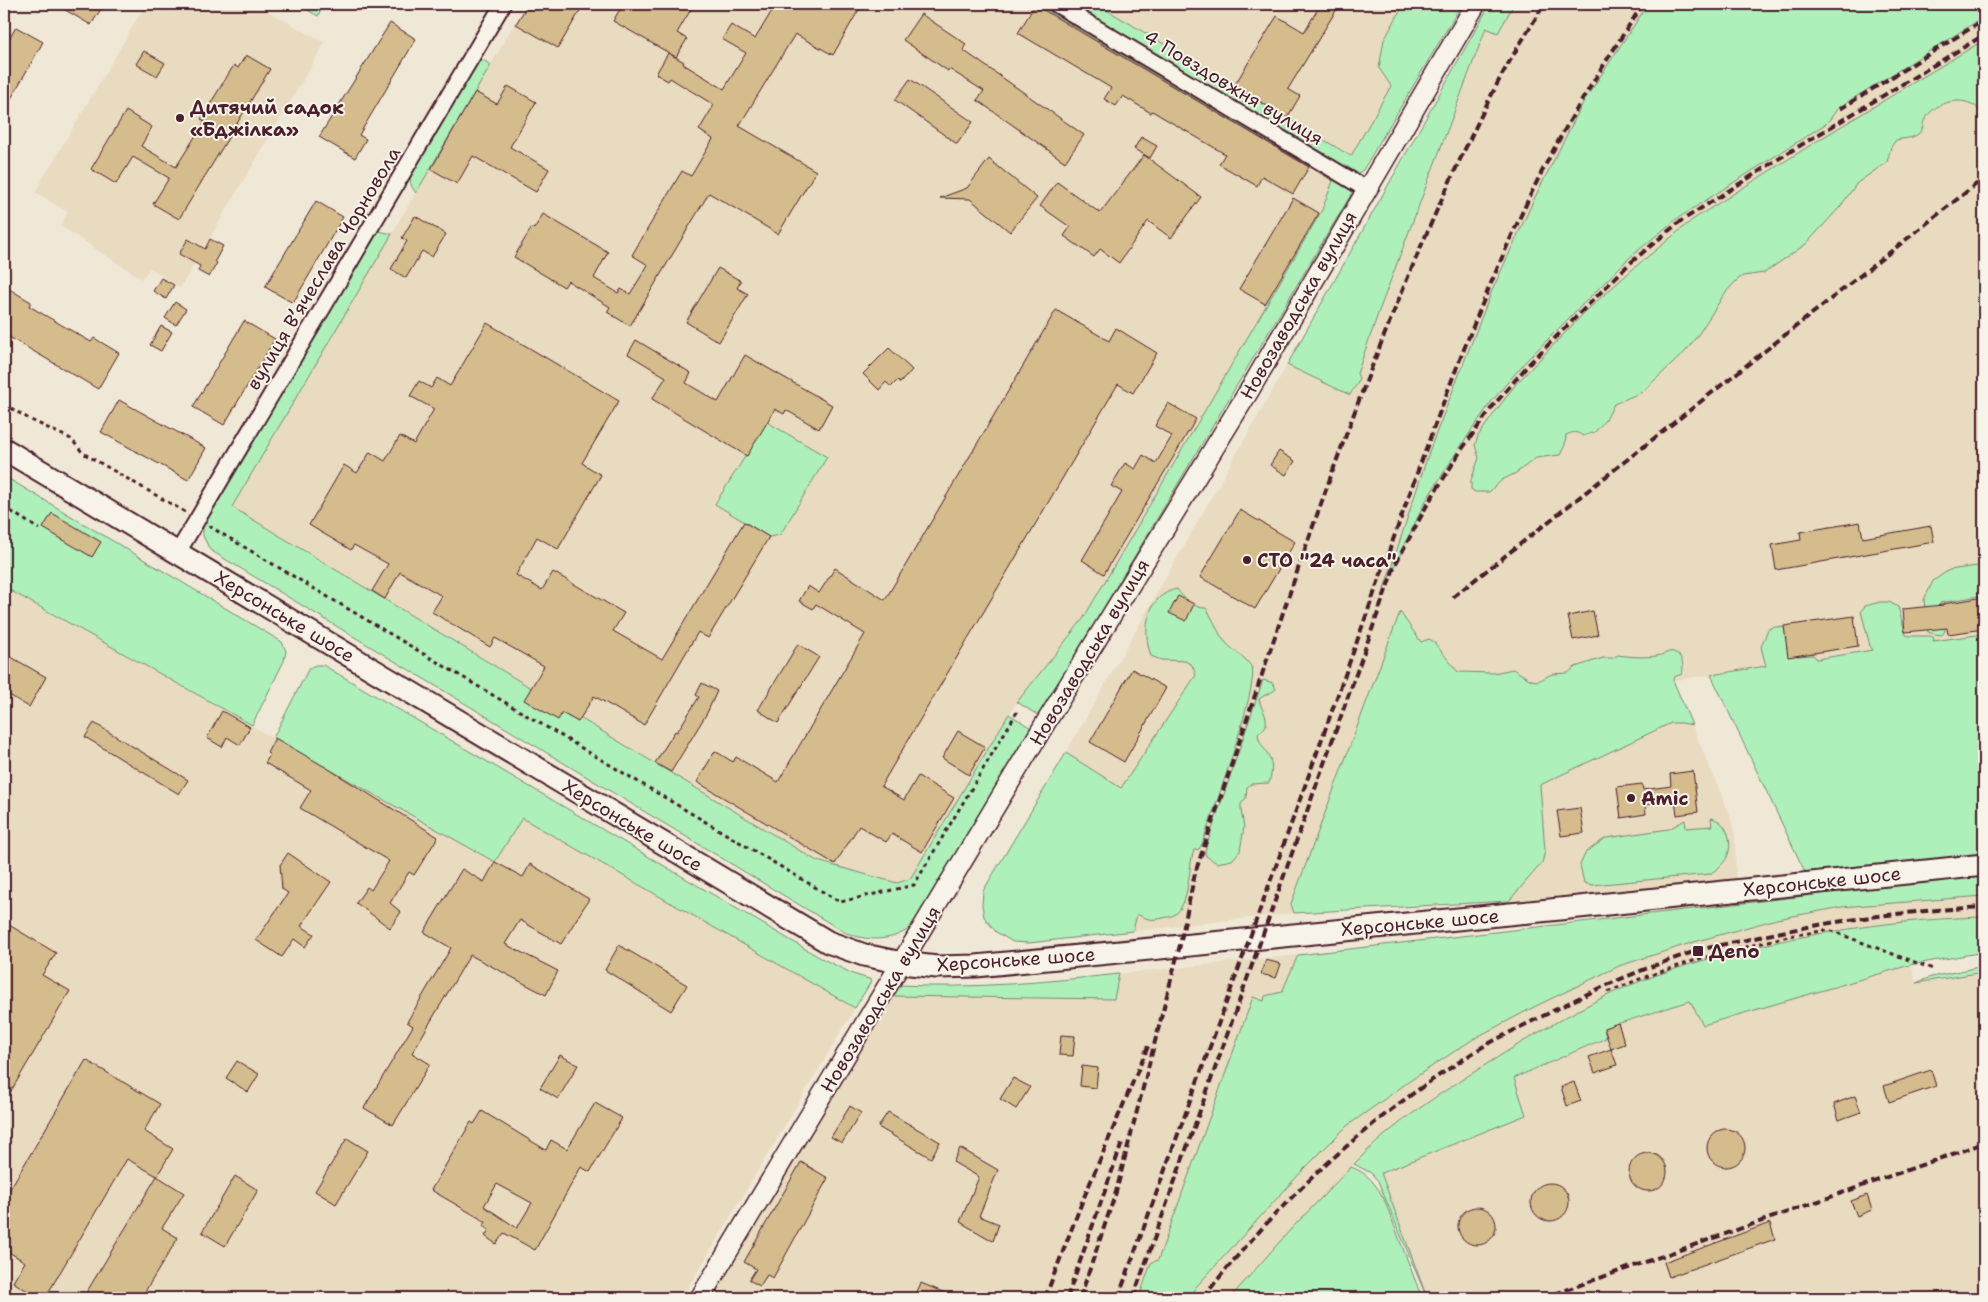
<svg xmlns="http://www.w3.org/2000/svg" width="1988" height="1302" font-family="'Shantell Sans',sans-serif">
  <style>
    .built { fill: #e8dbc0 }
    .green { fill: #adf0ba; stroke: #7c8872 }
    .building { fill: #d5bc8c; stroke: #4a1f2b; fill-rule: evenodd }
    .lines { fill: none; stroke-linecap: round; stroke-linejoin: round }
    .minor-casing { stroke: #4a1f2b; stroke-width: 19 }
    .tertiary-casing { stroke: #4a1f2b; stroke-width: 22 }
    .secondary-casing { stroke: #4a1f2b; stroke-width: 25 }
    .path { stroke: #4a1f2b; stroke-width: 3; stroke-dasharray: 4 4; stroke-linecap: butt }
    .minor { stroke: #f7f3e8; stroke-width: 15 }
    .tertiary { stroke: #f7f3e8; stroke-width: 19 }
    .secondary { stroke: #f7f3e8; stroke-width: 21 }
    .rail { stroke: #4a1f2b; stroke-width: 4; stroke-dasharray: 8 4; stroke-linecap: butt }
    .poi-dot { fill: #4a1f2b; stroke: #f7f3e8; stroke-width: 2 }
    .labels { text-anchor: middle; stroke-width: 4; stroke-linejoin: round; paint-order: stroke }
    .street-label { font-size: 19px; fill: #4a1f2b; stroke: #f7f3e8 }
    .poi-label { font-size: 19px; font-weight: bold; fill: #4a1f2b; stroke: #f7f3e8; text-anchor: start }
  </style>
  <rect width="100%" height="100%" fill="#f0e8d6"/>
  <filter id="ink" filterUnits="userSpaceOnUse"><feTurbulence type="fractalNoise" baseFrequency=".02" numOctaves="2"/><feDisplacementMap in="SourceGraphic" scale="10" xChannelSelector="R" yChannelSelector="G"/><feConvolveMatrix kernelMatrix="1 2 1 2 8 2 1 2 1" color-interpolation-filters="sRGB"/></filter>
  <g filter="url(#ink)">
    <path class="built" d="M146 4H255L325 43 180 288 150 268 142 279 60 226 68 212 35 192Z
      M526 4H1036L1333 181 1322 210 1083 619 1017 702 910 879 897 883 817 861 581 718 578 722 531 688 232 507Z
      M1097 4H1404L1384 40 1391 86 1352 156Z
      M1514 4H1670L1534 286 1984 4V634L1469 711 1401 613 1291 904 1294 913 1133 931 1142 891 1199 671 1121 789 1066 753 1287 365 1350 395 1375 323 1487 27 1498 33Z
      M4 587 495 862 522 818 855 1008 682 1298H4Z
      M1671 723H1682L1692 725 1730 815 1735 834 1736 879 1509 901 1542 863 1545 851 1540 785Z
      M1984 896V917L1938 918 1841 929 1789 939 1700 960 1643 980 1609 995 1537 1033 1450 1086 1375 1142 1291 1229 1230 1298H1188L1196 1287 1304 1169 1347 1126 1414 1078 1475 1038 1536 1006 1619 966 1694 942 1777 919 1842 907Z
      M1298 955 1277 1004 1253 998 1145 1298H711L892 996 1114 999 1119 974Z
      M1911 965 1916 983 1984 972V1298H1427L1380 1173 1525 1115 1514 1079 1605 1039 1604 1028 1690 1001 1703 1025Z"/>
    <path class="green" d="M297 4H324L318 16Z
      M1036 4H1045L1351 188 1352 193 1039 716 1017 702 1083 619 1322 210 1333 181Z
      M1065 4H1097L1351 156 1391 86 1379 68 1384 40 1404 4H1462L1363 170 1357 174H1349Z
      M1490 4H1514L1498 33 1486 28 1379 311 1357 374 1359 378C1358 386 1353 388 1350 395L1287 365Z
      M1648 4H1984V17L1838 108 1827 123 1675 220 1628 259 1526 361 1491 402 1458 450 1425 502 1384 589 1430 449 1491 293 1535 197 1584 101Z
      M1984 40V123C1980 118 1981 110 1975 106 1959 95 1933 103 1924 121 1922 126 1924 130 1918 134 1912 139 1904 138 1896 140L1891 147 1887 162 1857 183 1840 207 1806 244 1764 273 1743 276 1737 280 1725 293 1698 335 1685 352 1642 392 1614 404 1607 418 1595 432 1583 436C1576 431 1573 432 1566 435L1565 445 1560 455 1536 458 1516 473 1502 480 1489 492H1475L1471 489V480L1479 458 1475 445 1478 436 1498 408 1515 385 1585 312 1634 268 1692 220 1817 141Z
      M480 60H483L491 65 416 193C410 185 409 180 411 171L476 62Z
      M379 231 392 234 232 507 531 688 562 713 578 722 580 718 817 861 897 883 910 879 1009 714 1031 728 922 913C918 918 914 926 909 929 889 942 867 941 846 933L210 550 203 536V526L374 234Z
      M767 422 827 457 780 535 769 537 715 504Z
      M4 476 282 642 286 651 284 661 252 725 4 587Z
      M1984 565V595L1940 603 1945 631 1942 635 1934 634 1928 632 1924 600 1933 581 1949 570Z
      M1177 589C1183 598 1195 609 1206 608 1214 619 1218 635 1227 644 1235 652 1247 658 1252 668 1259 686 1211 818 1202 844L1199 849 1194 850C1188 866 1190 906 1174 915 1171 917 1166 917 1163 918 1153 921 1145 919 1137 914L1133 931 1029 943 1013 942 996 932 984 917 982 905 983 891 1066 753 1121 788 1196 675 1192 665 1185 661 1161 660 1151 656C1142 630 1146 595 1177 589Z
      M1880 602H1889L1898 607 1906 635 1909 636H1931L1934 638 1933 641 1984 634V854L1805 872 1711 675 1766 666 1761 647 1768 629C1791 621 1789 636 1795 654L1798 656 1813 655 1817 659 1873 650 1870 646 1861 611 1865 606Z
      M1400 612 1421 642 1429 639 1433 641 1458 672 1493 673 1513 669 1531 680 1538 681 1552 674 1568 673 1575 667 1603 658H1613L1618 655C1632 657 1648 658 1661 655 1667 653 1670 650 1676 653 1683 657 1684 668 1682 674L1674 677 1673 680 1692 725 1682 723H1671L1540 785 1545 851 1542 863 1509 901 1294 913 1291 904Z
      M316 665H323L819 957 853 974 872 980 855 1008 522 818 495 862 273 738 309 668Z
      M1263 680 1273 683 1276 689C1271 694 1265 694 1259 699 1260 707 1268 716 1266 724 1266 728 1261 731 1258 734 1259 745 1267 750 1270 759 1273 767 1271 776 1269 783L1251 784 1247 787 1246 798 1241 804V810L1244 827 1240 851 1232 860 1217 863 1206 856 1205 851 1208 841Z
      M1711 818C1727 821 1734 842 1727 857 1723 865 1717 869 1710 874L1592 885 1584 883 1580 865 1586 852 1606 838 1669 829 1685 820 1686 828 1712 826Z
      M1984 875V896L1842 907 1777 919 1694 942 1619 966 1536 1006 1475 1038 1414 1078 1347 1126 1304 1169 1196 1287 1188 1298H1139L1151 1263 1158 1260 1253 997 1264 1001 1265 996 1282 992 1298 955Z
      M1984 917V952L1910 965 1703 1025 1690 1001 1604 1028 1606 1038 1514 1078 1526 1115 1381 1173 1427 1298 1378 1181 1371 1173 1354 1164C1393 1123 1442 1092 1490 1062 1528 1038 1567 1015 1608 995 1650 975 1696 962 1741 950 1821 931 1902 919 1984 917Z
      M1984 966V972L1916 983 1931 977Z
      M1119 974 1114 999 892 996 899 985C973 989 1045 982 1119 974Z
      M1351 1167C1368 1173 1375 1183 1384 1199L1422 1298H1230L1291 1229Z"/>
    <path class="building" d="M55 4H104L91 25Z
      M528 4H584L558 48 516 24Z
      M623 4H694L677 33 687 39 676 57 613 21Z
      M776 4H862L833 55 795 34 739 126 816 171 778 234 709 193 630 326 607 312 610 307 568 281 564 287 514 257 532 227 534 229 543 214 608 252 594 278 618 293 621 289 630 294 648 265 632 255 682 171 691 176 713 139 699 130 714 105 670 78 668 81 656 74 668 53 684 62 683 64 724 89 746 53 722 39 731 25 755 39Z
      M1321 4H1340L1288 89 1300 96 1287 118 1234 86 1277 16 1304 32Z
      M1035 5 1309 167 1293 194 1262 176 1257 186 1219 164 1225 154 1152 111 1151 113 1123 96 1116 106 1104 99 1111 88 1018 33Z
      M921 14 966 44 963 50 1084 135 1065 162 977 100 984 91 949 69 948 71 903 40Z
      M390 23 416 39 359 135 366 139 355 158 319 137Z
      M16 27 43 42 4 111V48Z
      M144 51 165 63 157 76 136 64Z
      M246 55 270 69 179 219 153 204 169 178 133 157 116 184 91 169 126 111 152 127 141 146 176 167 205 121 201 119 234 65 238 68Z
      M910 79 973 122 957 144 895 100Z
      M508 86 536 102 510 147 549 169 536 192 473 156 457 184 431 169 475 92 497 104Z
      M1141 137 1157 146 1150 158 1134 149Z
      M1144 155 1201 197 1171 238 1148 221 1119 263 1100 249 1094 257 1064 236 1070 227 1040 206 1057 182 1100 213Z
      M989 159 1037 198 1010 232 970 199 940 198 967 188Z
      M1293 198 1319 213 1265 304 1239 289Z
      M316 201 343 217 293 303 265 287Z
      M415 216 446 234 432 257 422 251 406 278 391 269 407 241 402 238Z
      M188 239 205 249 210 239 223 246 215 261 217 263 209 277 198 271 200 266 179 254Z
      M718 268 741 281 737 288 748 294 719 342 686 322Z
      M161 278 174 285 166 299 153 291Z
      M4 286 31 302 29 306 91 342 94 338 119 353 98 389 4 334Z
      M175 302 186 309 176 325 165 318Z
      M1056 310 1109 341 1116 328 1157 353 1133 393 1118 384 881 786 904 800 918 776 954 798 922 852 892 834 886 842 859 826 835 864 697 782 715 751 733 762 736 757 778 782 865 634 816 604 813 609 799 601 808 586 819 593 835 568 885 600Z
      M244 321 275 339 224 425 193 407Z
      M487 323 619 401 582 463 601 475 558 549 537 537 516 575 542 590 553 572 624 613 613 631 662 659 744 522 769 537 708 638 698 632 644 725 594 696 578 722 562 713 558 720 524 700 544 666 495 638 490 647 432 612 442 596 400 572 385 599 372 591 388 564 354 545 351 550 309 525 344 465 357 473 370 452 385 461 400 436 414 444 434 409 410 396 419 381 431 388 437 378 450 386Z
      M161 326 172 332 161 351 150 345Z
      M636 340 691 373 686 383 718 402 745 355 832 405 819 429 786 410 784 414 775 409 747 456 652 399 666 377 628 354Z
      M889 348 912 370 900 383 898 380 891 387 886 382 879 390 863 374Z
      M119 400 206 448 188 480 101 432Z
      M1168 403 1196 419 1104 574 1082 560 1122 492 1111 486 1125 463 1135 469 1143 455 1156 463 1172 436 1155 426Z
      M1279 451 1295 461 1286 475 1270 465Z
      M1240 510 1295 542 1255 609 1200 577Z
      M52 513 101 542 92 557 43 528Z
      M1860 522 1863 538 1931 526 1934 542 1776 570 1772 545 1801 540 1800 532Z
      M1178 596 1194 604 1186 621 1169 613Z
      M1984 597V629L1948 634 1947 628 1905 632 1903 609 1943 605V604Z
      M1593 611 1598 635 1573 640 1568 616Z
      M1854 616 1858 646 1788 657 1784 626Z
      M798 644 819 657 778 723 758 710Z
      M4 653 46 677 29 707 4 692Z
      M1132 669 1166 688 1124 762 1090 742Z
      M702 683 717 691 707 713 671 772 655 763 675 731 677 732 699 697 696 695Z
      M222 711 250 727 240 745 227 737 222 747 207 738Z
      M94 723 188 780 179 794 85 737Z
      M958 731 985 747 969 775 942 758Z
      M275 738 327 768 438 837 414 875 409 872 390 903 401 912 390 928 356 903 367 887 371 890 389 861 300 808 311 790 265 763 270 755 267 753Z
      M1693 771 1698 812 1677 815 1675 801 1645 805 1646 814 1621 818 1617 787 1642 784 1643 790 1671 786 1670 774Z
      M1580 808 1584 833 1561 836 1557 811Z
      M288 853 331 882 301 926 314 934 305 947 294 939 282 957 256 940 288 893 282 889 280 865Z
      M495 862 523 877 530 864 589 899 561 944 520 920 505 944 558 971 546 995 470 955 412 1053 430 1064 393 1125 364 1108 413 1026 407 1022 451 948 424 932 462 869 484 882Z
      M4 922 56 953 42 975 70 991 4 1103Z
      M619 945 687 985 671 1011 605 970Z
      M1266 960 1281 964 1276 978 1261 974Z
      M1618 1023 1625 1044 1611 1049 1604 1028Z
      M1061 1035 1075 1036 1073 1056 1059 1055Z
      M1611 1049 1617 1065 1595 1073 1589 1057Z
      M560 1055 578 1065 558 1099 540 1088Z
      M86 1060 160 1104 144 1131 173 1149 157 1176 127 1159 45 1298H39L13 1282 25 1262 4 1249V1199Z
      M237 1061 259 1074 248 1092 226 1078Z
      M1082 1066 1098 1068 1096 1088 1080 1086Z
      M1931 1070 1936 1086 1889 1102 1884 1086Z
      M1013 1078 1030 1087 1016 1109 1000 1099Z
      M1574 1082 1581 1101 1567 1106 1561 1087Z
      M1855 1096 1861 1112 1839 1120 1834 1104Z
      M595 1103 622 1118 590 1172 581 1167 535 1250 504 1233 496 1244 485 1236 489 1230 483 1226 486 1222 431 1190 471 1122 474 1124 482 1111 546 1150 551 1140 567 1149ZM497 1184 532 1203 517 1228 484 1206Z
      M850 1106 861 1113 842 1143 831 1137Z
      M888 1112 940 1142 931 1158 878 1127Z
      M1707 1148a19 19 0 1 1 38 0a19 19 0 1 1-38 0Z
      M347 1138 368 1151 336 1204 315 1191Z
      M960 1148 998 1170 979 1216 999 1224 993 1241 960 1222 979 1177 953 1162Z
      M1629 1172a19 19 0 1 1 38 0a19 19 0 1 1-38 0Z
      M801 1162 828 1178 773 1278 767 1275 760 1286 749 1280 756 1269 744 1262Z
      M157 1176 184 1193 162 1228 178 1238 141 1298H83Z
      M235 1176 258 1190 225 1246 202 1232Z
      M1531 1202a19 19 0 1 1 38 0a19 19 0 1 1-38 0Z
      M1867 1195 1872 1210 1857 1216 1851 1201Z
      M1458 1226a19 19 0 1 1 38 0a19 19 0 1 1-38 0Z
      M1770 1223 1775 1239 1669 1277 1664 1262Z
      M921 1283 957 1298H914Z"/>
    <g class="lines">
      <g class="minor-casing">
        <path id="minor" d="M1056 4 1366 189
          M178 552 503 4"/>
      </g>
      <g class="tertiary-casing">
        <path id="tertiary" d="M700 1298 1043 727 1249 391 1476 4"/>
      </g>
      <g class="secondary-casing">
        <path id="secondary" d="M4 449 828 942 864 955 902 963 937 967 976 966 1550 910 1984 865"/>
      </g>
      <path class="path" d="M4 404 31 420 71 439 83 453 185 512
        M4 507 39 529
        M209 526 840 902 914 885 1017 712
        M1608 992 1642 978 1699 959 1788 936 1829 930 1933 969"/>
      <use href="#minor" class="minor"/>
      <use href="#tertiary" class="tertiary"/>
      <use href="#secondary" class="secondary"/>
      <path class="rail" d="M1840 109 1984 20
        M1453 597 1984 178
        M1045 1298 1082 1202 1149 1044
        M1067 1298 1123 1140
        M1080 1298 1116 1192 1180 945 1195 873C1285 610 1368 338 1494 90 1509 60 1528 32 1544 4
        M1118 1298C1193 1093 1268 889 1342 683 1401 520 1455 355 1529 198 1561 130 1602 67 1643 4
        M1133 1298 1395 565 1427 505 1460 452 1493 406 1529 364 1629 264 1678 223 1791 151 1984 35
        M1203 1298C1271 1211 1352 1133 1444 1072 1458 1063 1472 1053 1486 1045 1506 1034 1526 1024 1547 1014 1595 989 1645 967 1697 951 1713 946 1730 943 1746 940 1825 921 1904 911 1984 907
        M1543 1298 1984 1143"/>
    </g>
  </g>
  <g class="poi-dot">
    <circle cx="180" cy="118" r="5"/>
    <circle cx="1247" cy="560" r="5"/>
    <circle cx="1631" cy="798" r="5"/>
    <rect x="1692" y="945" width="12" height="12" rx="2.5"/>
  </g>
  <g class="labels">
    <g class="street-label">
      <text transform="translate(1234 87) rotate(31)" y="7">4 Повздовжня вулиця</text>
      <text transform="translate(323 268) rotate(-59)" y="7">вулиця Вʼячеслава Чорновола</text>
      <text transform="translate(1298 305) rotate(-60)" y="7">Новозаводська вулиця</text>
      <text transform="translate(285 616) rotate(31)" y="7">Херсонське шосе</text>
      <text transform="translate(1089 652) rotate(-59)" y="7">Новозаводська вулиця</text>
      <text transform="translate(633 825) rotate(31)" y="7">Херсонське шосе</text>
      <text transform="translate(1822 881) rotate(-6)" y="7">Херсонське шосе</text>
      <text transform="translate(1420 922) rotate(-5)" y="7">Херсонське шосе</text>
      <text transform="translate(1016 959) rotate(-4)" y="7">Херсонське шосе</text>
      <text transform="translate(880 999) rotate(-59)" y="7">Новозаводська вулиця</text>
    </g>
    <g class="poi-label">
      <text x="190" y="114">Дитячий садок<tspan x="190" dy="22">«Бджілка»</tspan></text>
      <text x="1257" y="567">СТО "24 часа"</text>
      <text x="1641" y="805">Amic</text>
      <text x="1709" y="958">Депо</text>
    </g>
  </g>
  <rect width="1988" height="1302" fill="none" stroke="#f7f3e8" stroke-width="20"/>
  <rect x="10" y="10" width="1968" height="1282" fill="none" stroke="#4a1f2b" stroke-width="2" filter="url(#ink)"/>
</svg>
